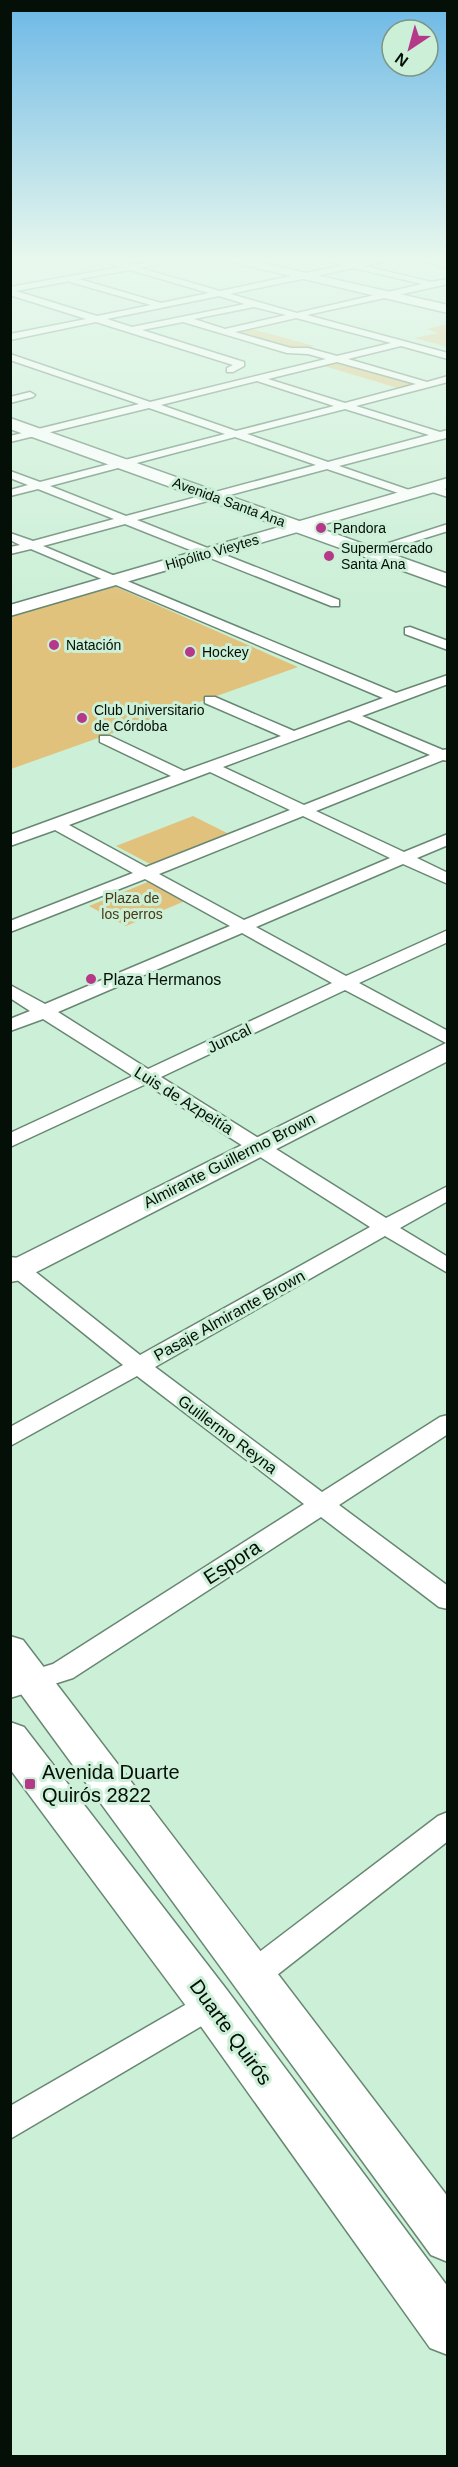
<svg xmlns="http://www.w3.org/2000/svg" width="458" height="2467" font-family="Helvetica,sans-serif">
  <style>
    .green { fill: #e0c27d }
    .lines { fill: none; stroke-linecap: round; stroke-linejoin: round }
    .street-casing { stroke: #678772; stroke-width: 3 }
    .secondary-casing { stroke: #678772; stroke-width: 3 }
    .primary-casing { stroke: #678772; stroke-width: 3 }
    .street { fill: #fff; fill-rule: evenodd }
    .secondary { fill: #fff; fill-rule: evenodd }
    .primary { fill: #fff; fill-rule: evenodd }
    .poi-dot { fill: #b53889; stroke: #ccefd7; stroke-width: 2 }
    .labels { text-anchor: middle; stroke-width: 6; stroke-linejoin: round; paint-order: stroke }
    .far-street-label { font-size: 14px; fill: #040f07; stroke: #ccefd7 }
    .far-poi-label { font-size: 14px; fill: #040f07; stroke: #ccefd7; text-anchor: start }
    .far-park-label { font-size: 14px; fill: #483914; stroke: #ccefd7 }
    .poi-label { font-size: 16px; fill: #040f07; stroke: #ccefd7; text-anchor: start }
    .street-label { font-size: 16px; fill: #040f07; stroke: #ccefd7 }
    .near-street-label { font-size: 20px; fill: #040f07; stroke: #ccefd7 }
    .near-poi-label { font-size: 20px; fill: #040f07; stroke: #ccefd7; text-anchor: start }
  </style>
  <rect width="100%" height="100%" fill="#ccefd7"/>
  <path class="green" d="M447 324V347L415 338 438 333 427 329Z
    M245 327 314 346C290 359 250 338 226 331Z
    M337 361 419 385 401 389 324 366Z
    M114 586 298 667 11 769 10 616Z
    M193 816 229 834 152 865 116 846Z
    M148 882 185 901 126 926 89 906Z"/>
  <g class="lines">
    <g class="street-casing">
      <path id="street" d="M92 257H103L130 265 187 257 140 268 220 291 344 265 314 257 354 263 400 257 365 266 431 282 448 279V284L307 315 448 353V359L401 346 348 359 427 382 448 376V382L356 406 440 432 448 430 446 438 339 466 415 492V496H407L327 469 137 520 339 600V606H331L125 524 43 546 396 693 448 675V684L362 716 443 750 448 749V761L443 760 316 811 404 852 448 834V845L417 858 448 873V884L403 864 256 927 346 976 448 930V942L359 983 448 1031V1044L345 990 161 1077 386 1218 448 1186V1201L400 1228 448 1257V1273L385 1236 155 1367 322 1492 440 1417 448 1415V1434L339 1505 448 1586V1609L439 1607 321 1517 73 1678 10 1698V1677L53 1664 304 1504 137 1376 10 1446V1427L123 1365 10 1274V1257L18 1258 140 1355 370 1227 146 1084 10 1147V1133L133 1076 43 1019 10 1031V1019L30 1011 10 998V985L45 1004 230 926 145 879 10 932V921L133 873 55 830 10 846V835L171 776 100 742V736H110L184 771 281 736 205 703V697H215L294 731 383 698 31 549 10 554V547L20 545 10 540V533L33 541 114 519 38 489 10 496V490L28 485 10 478V471L40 482 225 434 149 408 10 442V436L139 404 10 360V354L150 402 326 359 308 354 287 353 183 322 142 330 244 362V366L233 372H227V368L233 365 96 322 10 340V334L86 319 10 295V287L120 267ZM354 268 422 284 297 313 230 294ZM130 270 209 293 161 303 79 279ZM70 281V282L151 305 97 316 16 291ZM219 296 245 304 132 327 107 319ZM254 307 286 315 225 329 194 319ZM296 318 391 343 337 356 308 348H291L235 332ZM337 362 416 384 345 403 268 379ZM257 381 334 406 236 431 161 405ZM345 409 429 435 328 462 247 434ZM235 437 316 465 126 516 50 486ZM349 720 430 755 304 805 223 767ZM210 772 290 810 146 867 69 825ZM303 816 390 858 244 920 159 874ZM242 933 332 983 148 1069 58 1012Z
        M404 257H417L448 263V268Z
        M30 392 35 395 33 397 10 403V397Z
        M430 485 448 490V497L426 490 425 488Z
        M448 524V531L367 556 361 552Z
        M410 627 448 641V650L405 634V628Z
        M448 1812V1841L263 1986 252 1990 241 1986 236 1976 241 1966 438 1816Z
        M211 1990 222 1994 227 2004 222 2014 10 2139V2106Z"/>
    </g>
    <g class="secondary-casing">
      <path id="secondary" d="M218 257H236L448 305V313L223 260Z
        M448 478V488L10 616V605Z
        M448 1042V1061L21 1280 10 1282V1261Z
        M10 1636 23 1640 448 2197V2262L431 2255 10 1679Z
        M10 1722 24 1727 227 1990 448 2287V2355L430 2348 195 2018 10 1769Z"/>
    </g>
    <g class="primary-casing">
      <path id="primary" d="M10 418 448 574V587L10 429Z"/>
    </g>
    <use href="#street" class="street"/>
    <use href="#secondary" class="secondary"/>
    <use href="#primary" class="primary"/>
  </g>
  <linearGradient id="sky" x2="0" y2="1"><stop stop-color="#6cb8e6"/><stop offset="0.43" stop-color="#e8f8ed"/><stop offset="1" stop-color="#e8f8ed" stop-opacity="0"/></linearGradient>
  <rect width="458" height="602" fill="url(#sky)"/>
  <g class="poi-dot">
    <circle cx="321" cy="528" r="6"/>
    <circle cx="329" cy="556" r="6"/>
    <circle cx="54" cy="645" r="6"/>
    <circle cx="190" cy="652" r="6"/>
    <circle cx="82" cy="718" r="6"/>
    <circle cx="91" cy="979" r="6"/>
    <rect x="24" y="1778" width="12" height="12" rx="3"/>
  </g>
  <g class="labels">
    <g class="far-street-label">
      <text transform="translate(229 502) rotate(20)" y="5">Avenida Santa Ana</text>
      <text transform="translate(212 552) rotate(-16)" y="5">Hipólito Vieytes</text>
    </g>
    <g class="far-poi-label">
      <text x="333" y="533">Pandora</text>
      <text x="341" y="553">Supermercado<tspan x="341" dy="16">Santa Ana</tspan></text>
      <text x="66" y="650">Natación</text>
      <text x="202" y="657">Hockey</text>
      <text x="94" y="715">Club Universitario<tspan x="94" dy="16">de Córdoba</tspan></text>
    </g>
    <g class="far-park-label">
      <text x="132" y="903">Plaza de<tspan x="132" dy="16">los perros</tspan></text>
    </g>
    <g class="poi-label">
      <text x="103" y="985">Plaza Hermanos</text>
    </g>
    <g class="street-label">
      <text transform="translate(229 1038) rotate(-26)" y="6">Juncal</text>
      <text transform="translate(184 1100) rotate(32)" y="6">Luis de Azpeitía</text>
      <text transform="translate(229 1160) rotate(-27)" y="6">Almirante Guillermo Brown</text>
      <text transform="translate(229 1315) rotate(-29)" y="6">Pasaje Almirante Brown</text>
      <text transform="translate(228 1434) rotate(37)" y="6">Guillermo Reyna</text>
    </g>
    <g class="near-street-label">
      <text transform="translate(232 1562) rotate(-33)" y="7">Espora</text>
      <text transform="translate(231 2032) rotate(54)" y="7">Duarte Quirós</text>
    </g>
    <g class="near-poi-label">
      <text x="42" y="1779">Avenida Duarte<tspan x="42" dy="23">Quirós 2822</tspan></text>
    </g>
  </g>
  <rect width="458" height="2467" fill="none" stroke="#040f07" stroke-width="24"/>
  <g transform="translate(410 48) rotate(216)"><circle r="28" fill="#ccefd7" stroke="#7c9584" stroke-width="1.5"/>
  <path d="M0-4.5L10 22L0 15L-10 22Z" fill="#b53889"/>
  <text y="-9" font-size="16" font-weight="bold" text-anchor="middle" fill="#040f07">N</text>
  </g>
</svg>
